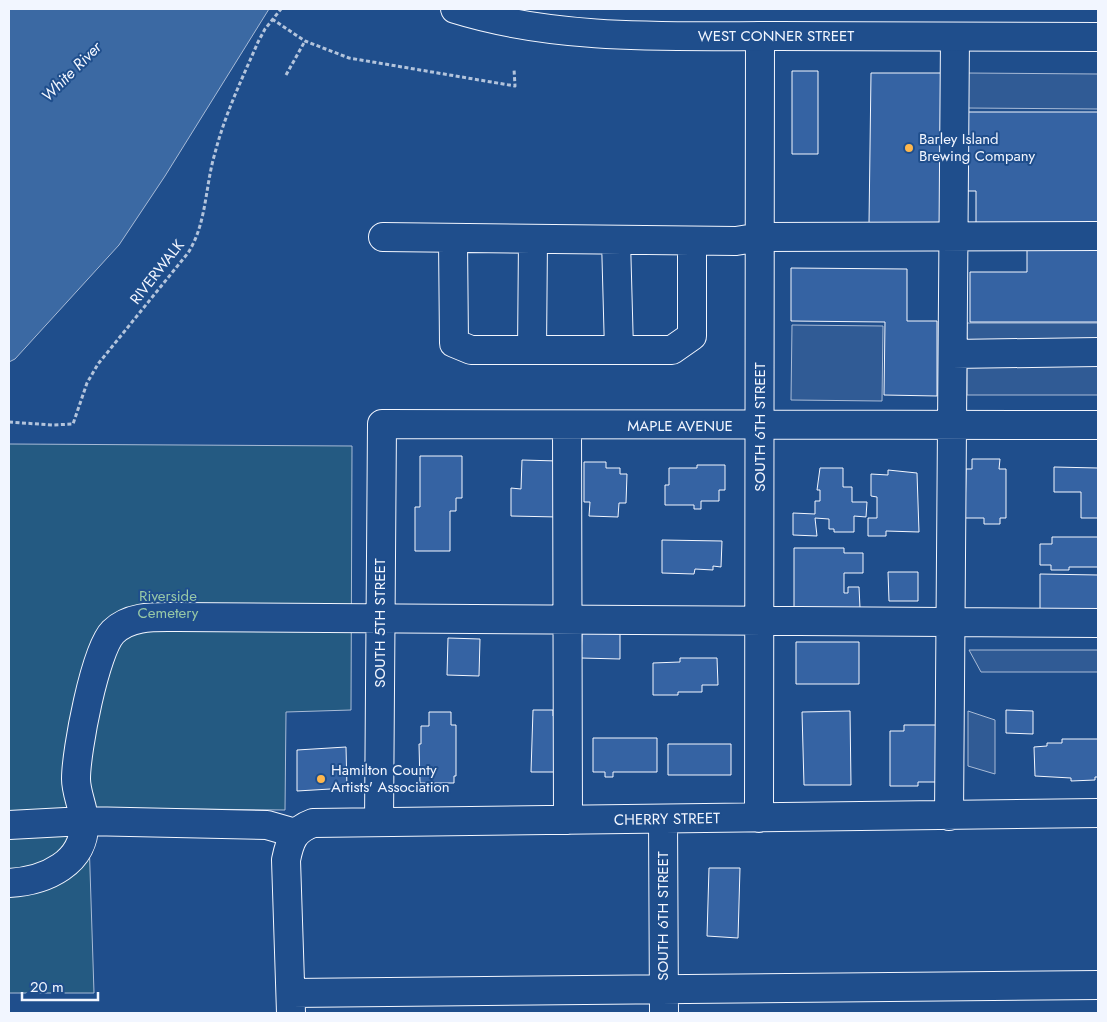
<svg xmlns="http://www.w3.org/2000/svg" width="1107" height="1022" font-family="Jost,sans-serif">
  <style>
    .green { fill: #245a82; stroke: #a8bbd7 }
    .parking { fill: #305b95; stroke: #a8bbd7 }
    .water { fill: #3b69a3; stroke: #a8bbd7 }
    .building { fill: #3563a3; stroke: #f2f6ff }
    .lines { fill: none; stroke-linecap: round; stroke-linejoin: round }
    .minor-casing { stroke: #f2f6ff; stroke-width: 30 }
    .major-casing { stroke: #f2f6ff; stroke-width: 30 }
    .path { stroke: #b3c4dc; stroke-width: 3; stroke-dasharray: 4 2.5; stroke-linecap: butt }
    .minor { stroke: #1f4e8c; stroke-width: 28 }
    .major { stroke: #1f4e8c; stroke-width: 28 }
    .poi-dot { fill: #ffb74d; stroke: #1f4e8c; stroke-width: 2 }
    .labels { text-anchor: middle; stroke-width: 4; stroke-linejoin: round; paint-order: stroke }
    .street-label { font-size: 15px; fill: #f2f6ff; stroke: #1f4e8c }
    .poi-label { font-size: 15px; fill: #f2f6ff; stroke: #1f4e8c; text-anchor: start }
    .park-label { font-size: 15px; fill: #97c8a6; stroke: #1f4e8c }
    .water-label { font-size: 16px; font-style: italic; fill: #f2f6ff; stroke: #1f4e8c }
  </style>
  <rect width="100%" height="100%" fill="#1f4e8c"/>
  <path class="green" d="M9 444 352 446 351 710 286 712 285 810 88 808 94 993H9Z"/>
  <path class="parking" d="M966 73 1098 74V109L966 108Z
    M967 323H1098V395H967Z
    M792 325 883 326 882 401 791 400Z
    M969 650H1098V672H981Z
    M968 711 995 720V774L968 766Z"/>
  <path class="water" d="M9 9H269L165 176 119 245 15 359 9 362Z"/>
  <path class="building" d="M792 71H818V154H792Z
    M871 73H950L946 224 869 223Z
    M963 112H1098V225H976V191H963Z
    M1027 245H1098V322H970V272H1027Z
    M791 268 907 269V321H937V396L884 395 885 322 791 321Z
    M420 456H462V498H456V511H450V551H415V507H420Z
    M972 459H1000L999 469H1006V518H1000V524H984V518H965L966 469H972Z
    M522 460 558 461V517L511 516V488L521 489Z
    M584 462H606V468H620V474H627L626 503H619L618 517 589 516 590 502H584Z
    M697 465H725V490H719V501H701V509H694V505H665V485H669V468H697Z
    M1054 467 1098 468V518H1081V492H1054Z
    M820 468H843V487H852V502H867L866 517 854 516V532H834V529H829V519L815 518 817 536 793 535V513L815 514V501H820V490H817Z
    M888 470 917 473 919 532 886 531V536H868V518H877V497L871 496V474L888 475Z
    M1052 537H1098V567H1069V570H1051V565H1040V544H1052Z
    M662 540 722 541 721 567 713 566V570L695 569 694 574 662 573Z
    M794 548H844V553H863V573H844V593H848V587H859L860 608 794 613Z
    M888 572H918V601H889Z
    M1040 574 1098 575V615L1040 612Z
    M582 633 620 634V659L581 658Z
    M448 638 480 639 479 676 447 675Z
    M796 642H859V684H796Z
    M680 658H717L718 685H702V692H678V695H653V663L680 662Z
    M533 710H553V716H557L559 772H531Z
    M1006 710 1033 711V734L1006 733Z
    M850 711 851 785H804L802 712Z
    M429 712H451V725H456V776H454V783H420L419 744H421V726H429Z
    M904 725H936V782H918V786H890V731H904Z
    M593 738H657V772H613V777H605V772H593Z
    M1062 739H1098V777H1095V780L1071 781V778L1035 776 1034 747 1047 746V743H1062Z
    M668 744H731V775H668Z
    M346 747 347 788 297 791V750Z
    M709 868H740L738 938 707 936Z"/>
  <g class="lines">
    <g class="minor-casing">
      <path id="minor" d="M383 237 736 241 761 237 1098 236
        M453 240 454 343 471 350H672L692 336V241
        M616 240 619 350
        M532 350 533 240
        M953 354 1098 352
        M567 426 568 820
        M949 816 955 37
        M759 818 760 36
        M663 819 664 1013
        M379 822 382 424 1098 425
        M9 825 84 821 267 825 295 833
        M9 883C45 881 87 863 84 820 83 806 76 793 76 779 76 751 95 650 113 632 130 615 156 617 178 617L1098 623
        M292 993 1098 985
        M291 1013 286 860C290 840 294 830 313 823L1098 813"/>
    </g>
    <g class="major-casing">
      <path id="major" d="M455 9C558 41 671 36 777 36 884 36 991 37 1098 37"/>
    </g>
    <path class="path" d="M272 19 305 41 349 58 515 86 514 69
      M286 75 305 41
      M9 422 52 425 73 424 87 383 98 364 188 253C207 223 205 186 215 153 225 114 242 79 258 42L265 29 281 9"/>
    <use href="#minor" class="minor"/>
    <use href="#major" class="major"/>
  </g>
  <g class="poi-dot">
    <circle cx="909" cy="148" r="5"/>
    <circle cx="321" cy="779" r="5"/>
  </g>
  <g class="labels">
    <g class="street-label">
      <text x="776" y="41">WEST CONNER STREET</text>
      <text transform="translate(157 272) rotate(-52)" y="5">RIVERWALK</text>
      <text x="680" y="431">MAPLE AVENUE</text>
      <text transform="translate(760 427) rotate(-90)" y="5">SOUTH 6TH STREET</text>
      <text transform="translate(380 623) rotate(-90)" y="5">SOUTH 5TH STREET</text>
      <text transform="translate(667 819) rotate(-1)" y="5">CHERRY STREET</text>
      <text transform="translate(663 916) rotate(-90)" y="5">SOUTH 6TH STREET</text>
    </g>
    <g class="poi-label">
      <text x="919" y="144">Barley Island<tspan x="919" dy="17">Brewing Company</tspan></text>
      <text x="331" y="775">Hamilton County<tspan x="331" dy="17">Artists' Association</tspan></text>
    </g>
    <g class="park-label">
      <text x="168" y="601">Riverside<tspan x="168" dy="17">Cemetery</tspan></text>
    </g>
    <g class="water-label">
      <text transform="translate(71 71) rotate(-45)" y="6">White River</text>
    </g>
  </g>
  <rect width="1107" height="1022" fill="none" stroke="#f2f6ff" stroke-width="20"/>
  <path d="M22 992v8h76v-8" fill="none" stroke="#f2f6ff" stroke-width="2.5"/>
  <text x="30" y="992" font-size="15" fill="#f2f6ff" stroke="#1f4e8c" stroke-width="4" paint-order="stroke">20 m</text>
</svg>
